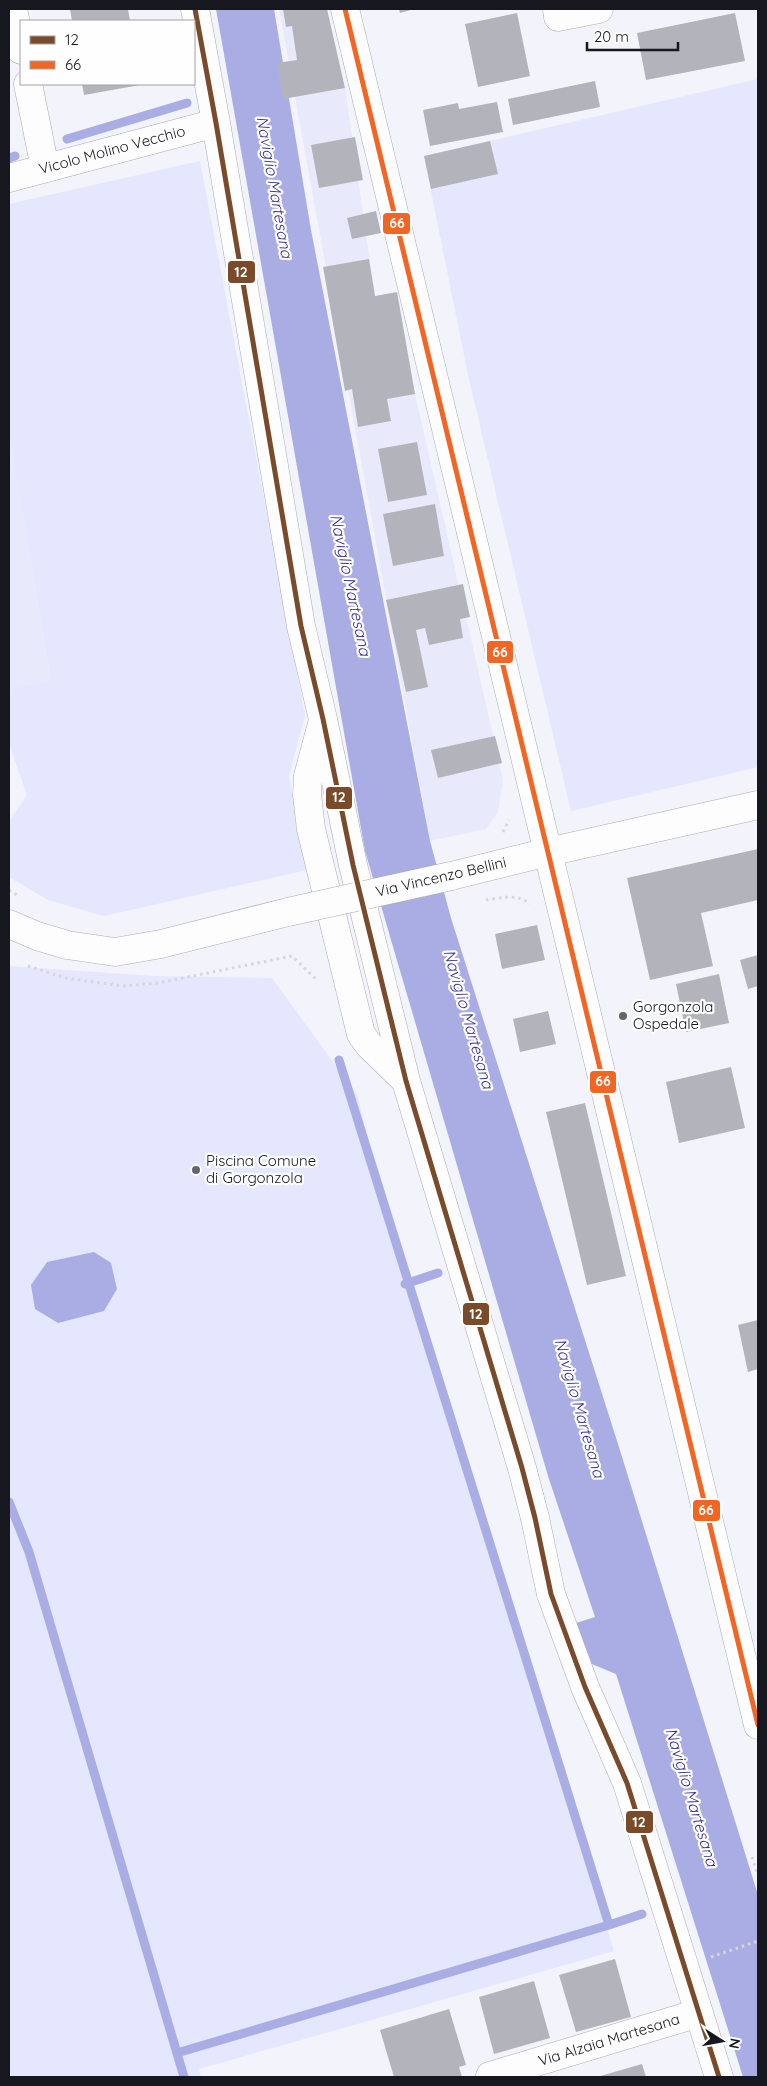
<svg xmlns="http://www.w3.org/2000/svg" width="767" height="2086" font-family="Quicksand,sans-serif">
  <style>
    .built { fill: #e8eafc }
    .green { fill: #e4e7fd }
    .water { fill: #aaade4 }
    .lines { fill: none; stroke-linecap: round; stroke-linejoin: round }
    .stream { stroke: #aaade4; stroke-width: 9 }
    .building { fill: #b3b4bb }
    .minor-casing { stroke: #acadb5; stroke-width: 29 }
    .path { stroke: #d7d7d9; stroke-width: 3; stroke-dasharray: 2.5 4; stroke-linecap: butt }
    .minor { stroke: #fdfdfe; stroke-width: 28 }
    .minor-bridge-casing { stroke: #acadb5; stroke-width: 29; stroke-linecap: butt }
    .minor-bridge { stroke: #fdfdfe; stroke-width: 28 }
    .bus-1-casing { stroke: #fefefe; stroke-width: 9 }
    .bus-2-casing { stroke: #fefefe; stroke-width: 9 }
    .bus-1 { stroke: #7a4b2a; stroke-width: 5 }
    .bus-2 { stroke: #f26522; stroke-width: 5 }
    .poi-dot { fill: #63646c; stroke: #fefefe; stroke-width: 2 }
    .labels { text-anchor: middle; stroke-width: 4.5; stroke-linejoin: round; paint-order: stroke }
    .street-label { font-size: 15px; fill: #16171f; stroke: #fefefe }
    .poi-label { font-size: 15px; fill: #16171f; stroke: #fefefe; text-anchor: start }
    .water-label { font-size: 16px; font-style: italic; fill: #393289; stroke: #fefefe }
    .line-badge { stroke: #fefefe; stroke-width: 2 }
    .badge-label { font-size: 14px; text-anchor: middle; font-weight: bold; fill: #fff }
  </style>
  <rect width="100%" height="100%" fill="#f2f3fb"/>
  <path class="built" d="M279 9H327L345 88 375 296 397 292 415 394 503 779 498 812 486 829 430 841Z
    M9 434 51 680 9 689Z"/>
  <path class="green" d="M758 79V767L571 811 468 375 424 156Z
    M200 161 305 715 289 776 307 870 104 916 48 900 9 877V822L27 795 9 744V689L51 680 9 434V204Z
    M9 966 153 976 272 978 357 1095 405 1284 614 1951 199 2069 201 2077H9Z"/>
  <path class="water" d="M216 9H274L311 230 430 841 451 918 618 1444 758 1895V2077H743L616 1674 587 1662 573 1624 595 1617 548 1476 365 851Z
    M94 1252 111 1263 117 1289 104 1311 58 1323 35 1309 31 1285 47 1262Z"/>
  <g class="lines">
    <path class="stream" d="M67 139 187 103
      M9 158 15 156
      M405 1284 438 1273
      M9 1502 29 1552 184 2077
      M609 1925 642 1914
      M177 2053 609 1925 339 1060"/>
  </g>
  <path class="building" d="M70 9H128L130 21H72Z
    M283 9H327L345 88 283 99 277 63 297 60 292 26 286 27Z
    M399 9H414L400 13Z
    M517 13 530 76 478 87 465 24Z
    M735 13 745 61 646 80 637 33Z
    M595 81 600 107 513 125 508 99Z
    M82 84H140V85L84 95Z
    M497 102 503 132 430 146 423 110 458 103 459 109Z
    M355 137 363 180 319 188 311 145Z
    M490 141 498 174 431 189 424 156Z
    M376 211 381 233 352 239 347 218Z
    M369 259 375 296 397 292 415 394 387 399 391 421 358 427 352 389 345 391 323 267Z
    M417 442 427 495 388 502 378 449Z
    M435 504 444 556 393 566 383 514Z
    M463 584 470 617 460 619 463 638 429 645 425 628 416 630 428 687 406 692 386 600Z
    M495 736 502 763 438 778 431 750Z
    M758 849V900L701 913 713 966 650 980 627 878Z
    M537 925 545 960 502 969 495 934Z
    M758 955V986L748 989 740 960Z
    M719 974 729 1023 686 1032 676 984Z
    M548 1011 556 1044 520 1052 513 1019Z
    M731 1067 745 1128 679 1143 666 1082Z
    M585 1103 626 1276 587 1285 546 1112Z
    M758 1320V1369L748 1372 738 1325Z
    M615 1959 631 2017 576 2032 559 1975Z
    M534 1981 550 2038 494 2054 479 1997Z
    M449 2009 466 2065 459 2067 462 2077H394L380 2030Z
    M642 2064 646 2077H597Z"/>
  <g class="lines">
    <g class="minor-casing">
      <path id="minor" d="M13 9 21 50
        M195 9 216 123 301 626 323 719 353 865 406 1081 522 1468 535 1518 551 1594 585 1687 627 1783 719 2077
        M345 9 758 1725
        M557 9 558 17 599 9
        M28 84 45 168
        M9 178 216 123
        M322 724 308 776 307 795 311 829 361 1034 369 1045 405 1080
        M451 876 548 852 758 805
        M9 924 37 936 67 945 115 952 161 944 288 912
        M490 2076 699 2013"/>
    </g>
    <path class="path" d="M503 832 509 820
      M9 890 17 895
      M486 900C501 898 517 893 530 904
      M28 966 65 978 123 986 158 983 292 956 317 980
      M752 1857 758 1876
      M711 1957 758 1941"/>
    <use href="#minor" class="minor"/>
    <g class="minor-bridge-casing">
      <path id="minor-bridge" d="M288 912 451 876"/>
    </g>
    <use href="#minor-bridge" class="minor-bridge"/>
    <g class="bus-1-casing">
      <path id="bus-1" d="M195 9 216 123 301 626 323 719 353 865 406 1081 522 1468 535 1518 551 1594 585 1687 627 1783 719 2077"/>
    </g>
    <g class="bus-2-casing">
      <path id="bus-2" d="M345 9 758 1725"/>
    </g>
    <use href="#bus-1" class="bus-1"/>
    <use href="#bus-2" class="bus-2"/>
  </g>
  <g class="poi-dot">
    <circle cx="623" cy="1016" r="5"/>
    <circle cx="196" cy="1170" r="5"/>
  </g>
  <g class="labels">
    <g class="street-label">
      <text transform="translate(112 150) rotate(-15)" y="5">Vicolo Molino Vecchio</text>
      <text transform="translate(441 877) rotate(-13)" y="5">Via Vincenzo Bellini</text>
      <text transform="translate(609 2040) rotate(-17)" y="5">Via Alzaia Martesana</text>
    </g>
    <g class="poi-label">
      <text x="633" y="1012">Gorgonzola<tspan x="633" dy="17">Ospedale</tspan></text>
      <text x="206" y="1166">Piscina Comune<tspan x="206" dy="17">di Gorgonzola</tspan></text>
    </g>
    <g class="water-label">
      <text transform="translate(275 187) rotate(80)" y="6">Naviglio Martesana</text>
      <text transform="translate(351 585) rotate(78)" y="6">Naviglio Martesana</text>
      <text transform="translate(469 1019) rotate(74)" y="6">Naviglio Martesana</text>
      <text transform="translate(580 1408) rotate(74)" y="6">Naviglio Martesana</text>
      <text transform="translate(692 1797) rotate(73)" y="6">Naviglio Martesana</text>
    </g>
  </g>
  <g class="line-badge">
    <rect x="382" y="212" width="29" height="23" rx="5" fill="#f26522"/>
    <rect x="227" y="260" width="29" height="24" rx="5" fill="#7a4b2a"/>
    <rect x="486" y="640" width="28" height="24" rx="5" fill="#f26522"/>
    <rect x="325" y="786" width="28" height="24" rx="5" fill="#7a4b2a"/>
    <rect x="589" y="1070" width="28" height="24" rx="5" fill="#f26522"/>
    <rect x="462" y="1302" width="28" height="24" rx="5" fill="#7a4b2a"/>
    <rect x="692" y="1499" width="29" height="23" rx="5" fill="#f26522"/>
    <rect x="625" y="1810" width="29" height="24" rx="5" fill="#7a4b2a"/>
  </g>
  <g class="badge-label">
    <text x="397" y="228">66</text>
    <text x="241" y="277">12</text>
    <text x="500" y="657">66</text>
    <text x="339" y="802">12</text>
    <text x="603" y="1086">66</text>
    <text x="476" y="1319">12</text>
    <text x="706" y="1515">66</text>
    <text x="639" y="1827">12</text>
  </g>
  <rect width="767" height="2086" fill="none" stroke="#16171f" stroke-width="20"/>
  <rect x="20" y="20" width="175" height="65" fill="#fefefe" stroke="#a1a2a5"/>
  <rect x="30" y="36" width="25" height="8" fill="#7a4b2a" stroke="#a1a2a5"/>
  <text x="65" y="45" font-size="15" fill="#16171f">12</text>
  <rect x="30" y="61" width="25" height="8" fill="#f26522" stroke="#a1a2a5"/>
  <text x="65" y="70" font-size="15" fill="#16171f">66</text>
  <g transform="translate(722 2041) rotate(101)" stroke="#fefefe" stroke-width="4" paint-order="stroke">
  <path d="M0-4L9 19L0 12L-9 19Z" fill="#16171f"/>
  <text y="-8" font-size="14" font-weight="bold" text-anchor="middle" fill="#16171f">N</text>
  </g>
  <path d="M587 42v8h91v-8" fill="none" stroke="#16171f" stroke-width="2.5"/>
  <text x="594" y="42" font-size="15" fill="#16171f" stroke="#fefefe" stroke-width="4" paint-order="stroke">20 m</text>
</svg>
